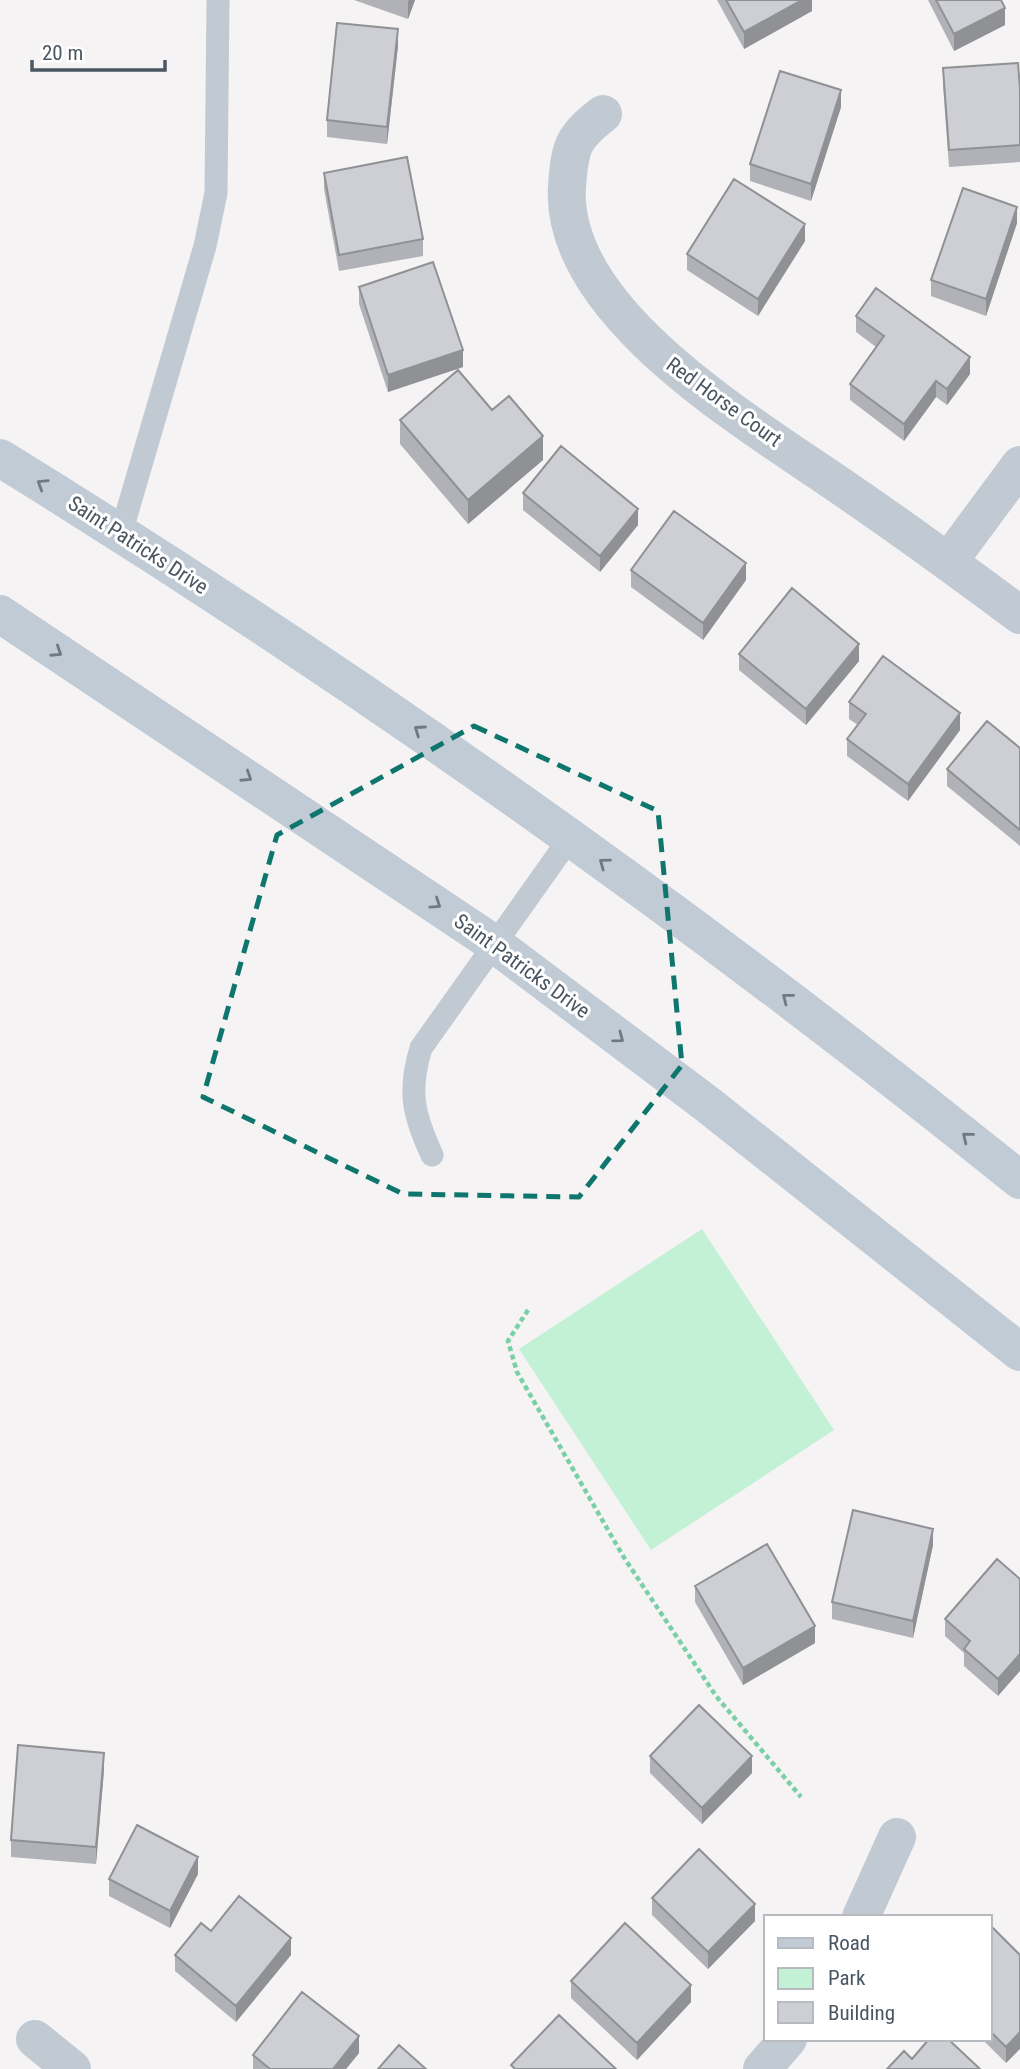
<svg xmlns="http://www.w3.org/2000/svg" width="1020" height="2069" font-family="'Roboto Condensed',sans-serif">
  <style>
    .green { fill: #c3f1d5 }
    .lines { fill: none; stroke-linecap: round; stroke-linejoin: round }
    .path { stroke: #7ad0a6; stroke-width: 4.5; stroke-dasharray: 5 3.5; stroke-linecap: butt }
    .service { stroke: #c1cad2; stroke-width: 23 }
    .minor { stroke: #c1cad2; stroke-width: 38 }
    .secondary { stroke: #c1cbd6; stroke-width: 38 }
    .wall { fill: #b0b2b7 }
    .shaded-wall { fill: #909195 }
    .building { fill: #cdcfd5; stroke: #909195; stroke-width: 2 }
    .oneway { stroke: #6e7984 }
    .marked { fill: none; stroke: #0f766e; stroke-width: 5; stroke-dasharray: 14 9; stroke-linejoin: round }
    .labels { text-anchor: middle; stroke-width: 6; stroke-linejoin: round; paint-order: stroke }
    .street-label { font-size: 21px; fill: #4a5661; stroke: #fff }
  </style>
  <rect width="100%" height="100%" fill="#f5f3f3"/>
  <path class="green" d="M702 1229 834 1430 651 1550 519 1349Z"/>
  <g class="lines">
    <path class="path" d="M528 1310 508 1341 517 1372 623 1556 716 1696 801 1797"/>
    <path class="service" d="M121 533 205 246 216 193 218 0
      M432 1155C413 1114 408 1091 421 1048L570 838"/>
    <path class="minor" d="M603 114C572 138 570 147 567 186 558 315 760 429 852 494 909 533 965 574 1020 615
      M949 561 1020 465
      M861 1917 897 1837
      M35 2039 72 2069
      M762 2069 788 2039"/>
    <path class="secondary" d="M0 458C355 677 695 918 1020 1180
      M0 614 493 943 707 1104 1020 1352"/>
  </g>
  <path class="wall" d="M354 0H415L408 19Z
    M717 0H812V11L744 49Z
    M928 0H1001L1005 25 954 51Z
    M398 46 387 144 327 137V120Z
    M943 68 1020 89V162L949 167 943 85Z
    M841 107 811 201 750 181V164Z
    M324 173 423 239V256L339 271 324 189Z
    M1017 223 986 316 931 296V280Z
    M805 241 758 316 687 270V254Z
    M359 287 463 367 388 392 359 304Z
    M856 316 970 374 947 405 936 397 904 441 850 400V384L876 347 856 332Z
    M492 410 543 460 468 524 400 444V420Z
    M523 493 638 525 600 572 523 510Z
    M631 570 746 580 703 640 631 587Z
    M739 654 859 661 806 725 739 670Z
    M849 702 960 730 908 801 847 756V739L858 725 849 719Z
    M1020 748V846L947 786V769Z
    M933 1545 913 1638 832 1619V1602Z
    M1020 1579 998 1696 964 1666V1653L945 1636V1619Z
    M695 1586 815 1643 743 1685 695 1602Z
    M650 1756 752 1773 702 1824 650 1773Z
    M104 1770 96 1864 11 1857V1840Z
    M198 1874 170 1928 109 1896V1879Z
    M652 1898 755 1921 708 1969 652 1915Z
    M990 1928 1020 1955 1006 2063 982 2039H990Z
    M211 1931 291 1955 236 2022 175 1971V1955Z
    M571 1981 691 2002 637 2060 571 1998Z
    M359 2053 346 2069H253V2055Z"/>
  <path class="shaded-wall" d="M409 0H415L408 19V2Z
    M802 0H812V11L744 49V32Z
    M1005 8V25L954 51V34Z
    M398 29V46L387 144V127Z
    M841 90V107L811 201V184Z
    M1017 207V223L986 316V299Z
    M805 224V241L758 316V299Z
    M463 350V367L388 392V375Z
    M970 357V374L947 405V389Z
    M936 381V397L904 441V424Z
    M543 436V460L468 524V500Z
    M638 509V525L600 572V556Z
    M746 563V580L703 640V623Z
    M859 644V661L806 725V709Z
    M960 713V730L908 801V784Z
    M933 1529V1545L913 1638V1621Z
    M815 1626V1643L743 1685V1668Z
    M1020 1654V1671L998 1696V1679Z
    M104 1753V1770L96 1864V1847Z
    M752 1756V1773L702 1824V1808Z
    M198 1857V1874L170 1928V1911Z
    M755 1904V1921L708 1969V1952Z
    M291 1938V1955L236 2022V2006Z
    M691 1985V2002L637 2060V2043Z
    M1020 2032V2049L1006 2063V2047Z
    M359 2036V2053L346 2069H333Z"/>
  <path class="building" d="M726 0H802L744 32Z
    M936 0H1001L1005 8 954 34Z
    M337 23 398 29 387 127 327 120Z
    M1018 63 1020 89V145L949 150 943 68Z
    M780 71 841 90 811 184 750 164Z
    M407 157 423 239 339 255 324 173Z
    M734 179 805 224 758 299 687 254Z
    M963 188 1017 207 986 299 931 280Z
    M433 262 463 350 388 375 359 287Z
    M876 288 970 357 947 389 936 381 904 424 850 384 884 336 856 316Z
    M458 370 492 410 509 396 543 436 468 500 400 420Z
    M561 446 638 509 600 556 523 493Z
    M674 511 746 563 703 623 631 570Z
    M792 588 859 644 806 709 739 654Z
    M883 656 960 713 908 784 847 739 866 714 849 702Z
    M987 721 1020 748V830L947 769Z
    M853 1510 933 1529 913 1621 832 1602Z
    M767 1544 815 1626 743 1668 695 1586Z
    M997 1559 1020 1579V1654L998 1679 964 1649 970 1641 945 1619Z
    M699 1705 752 1756 702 1808 650 1756Z
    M18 1745 104 1753 96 1847 11 1840Z
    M137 1825 198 1857 170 1911 109 1879Z
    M699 1849 755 1904 708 1952 652 1898Z
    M239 1896 291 1938 236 2006 175 1955 201 1923 211 1931Z
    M625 1923 691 1985 637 2043 571 1981Z
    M992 1927 1020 1955V2032L1006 2047 990 2031V1928Z
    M302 1992 359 2036 333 2069H270L253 2055Z
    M559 2015 616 2069H515L511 2065Z
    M929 2039H948L980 2069H887L904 2051 912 2059Z
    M399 2045 426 2069H378Z"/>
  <defs><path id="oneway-chevron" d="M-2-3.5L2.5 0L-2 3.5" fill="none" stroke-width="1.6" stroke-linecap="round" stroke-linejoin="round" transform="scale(1.75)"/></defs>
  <g class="oneway">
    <use href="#oneway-chevron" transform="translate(42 484) rotate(-148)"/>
    <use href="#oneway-chevron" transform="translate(57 652) rotate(33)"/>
    <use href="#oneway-chevron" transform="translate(419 730) rotate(-145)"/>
    <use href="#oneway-chevron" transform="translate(247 777) rotate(33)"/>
    <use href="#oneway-chevron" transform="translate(604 863) rotate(-144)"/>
    <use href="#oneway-chevron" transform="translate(436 904) rotate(34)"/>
    <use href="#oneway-chevron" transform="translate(787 998) rotate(-142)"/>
    <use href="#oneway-chevron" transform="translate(619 1038) rotate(37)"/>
    <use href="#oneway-chevron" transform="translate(967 1137) rotate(-141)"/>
  </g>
  <path class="marked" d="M474 726 658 811 682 1065 579 1197 403 1194 203 1097 277 835Z"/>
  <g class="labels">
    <g class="street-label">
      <text transform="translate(724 402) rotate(36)" y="7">Red Horse Court</text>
      <text transform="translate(138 545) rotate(33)" y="7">Saint Patricks Drive</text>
      <text transform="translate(522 966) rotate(36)" y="7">Saint Patricks Drive</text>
    </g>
  </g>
  <rect x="764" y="1915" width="228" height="126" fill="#ffffff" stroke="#b7bbc0" stroke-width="2"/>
  <rect x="778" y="1938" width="35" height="10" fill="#c1cbd6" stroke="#b7bbc0" stroke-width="2"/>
  <text x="828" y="1950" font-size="21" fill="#4a5661">Road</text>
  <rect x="778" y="1968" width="35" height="21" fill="#c3f1d5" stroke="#b7bbc0" stroke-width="2"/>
  <text x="828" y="1985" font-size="21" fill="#4a5661">Park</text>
  <rect x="778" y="2002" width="35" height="21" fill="#cdcfd5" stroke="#b7bbc0" stroke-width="2"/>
  <text x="828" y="2020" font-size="21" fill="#4a5661">Building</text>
  <path d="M32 60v10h133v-10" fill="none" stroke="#4a5661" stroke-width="3.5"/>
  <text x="42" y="60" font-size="21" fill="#4a5661" stroke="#ffffff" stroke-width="5" paint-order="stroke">20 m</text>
</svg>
